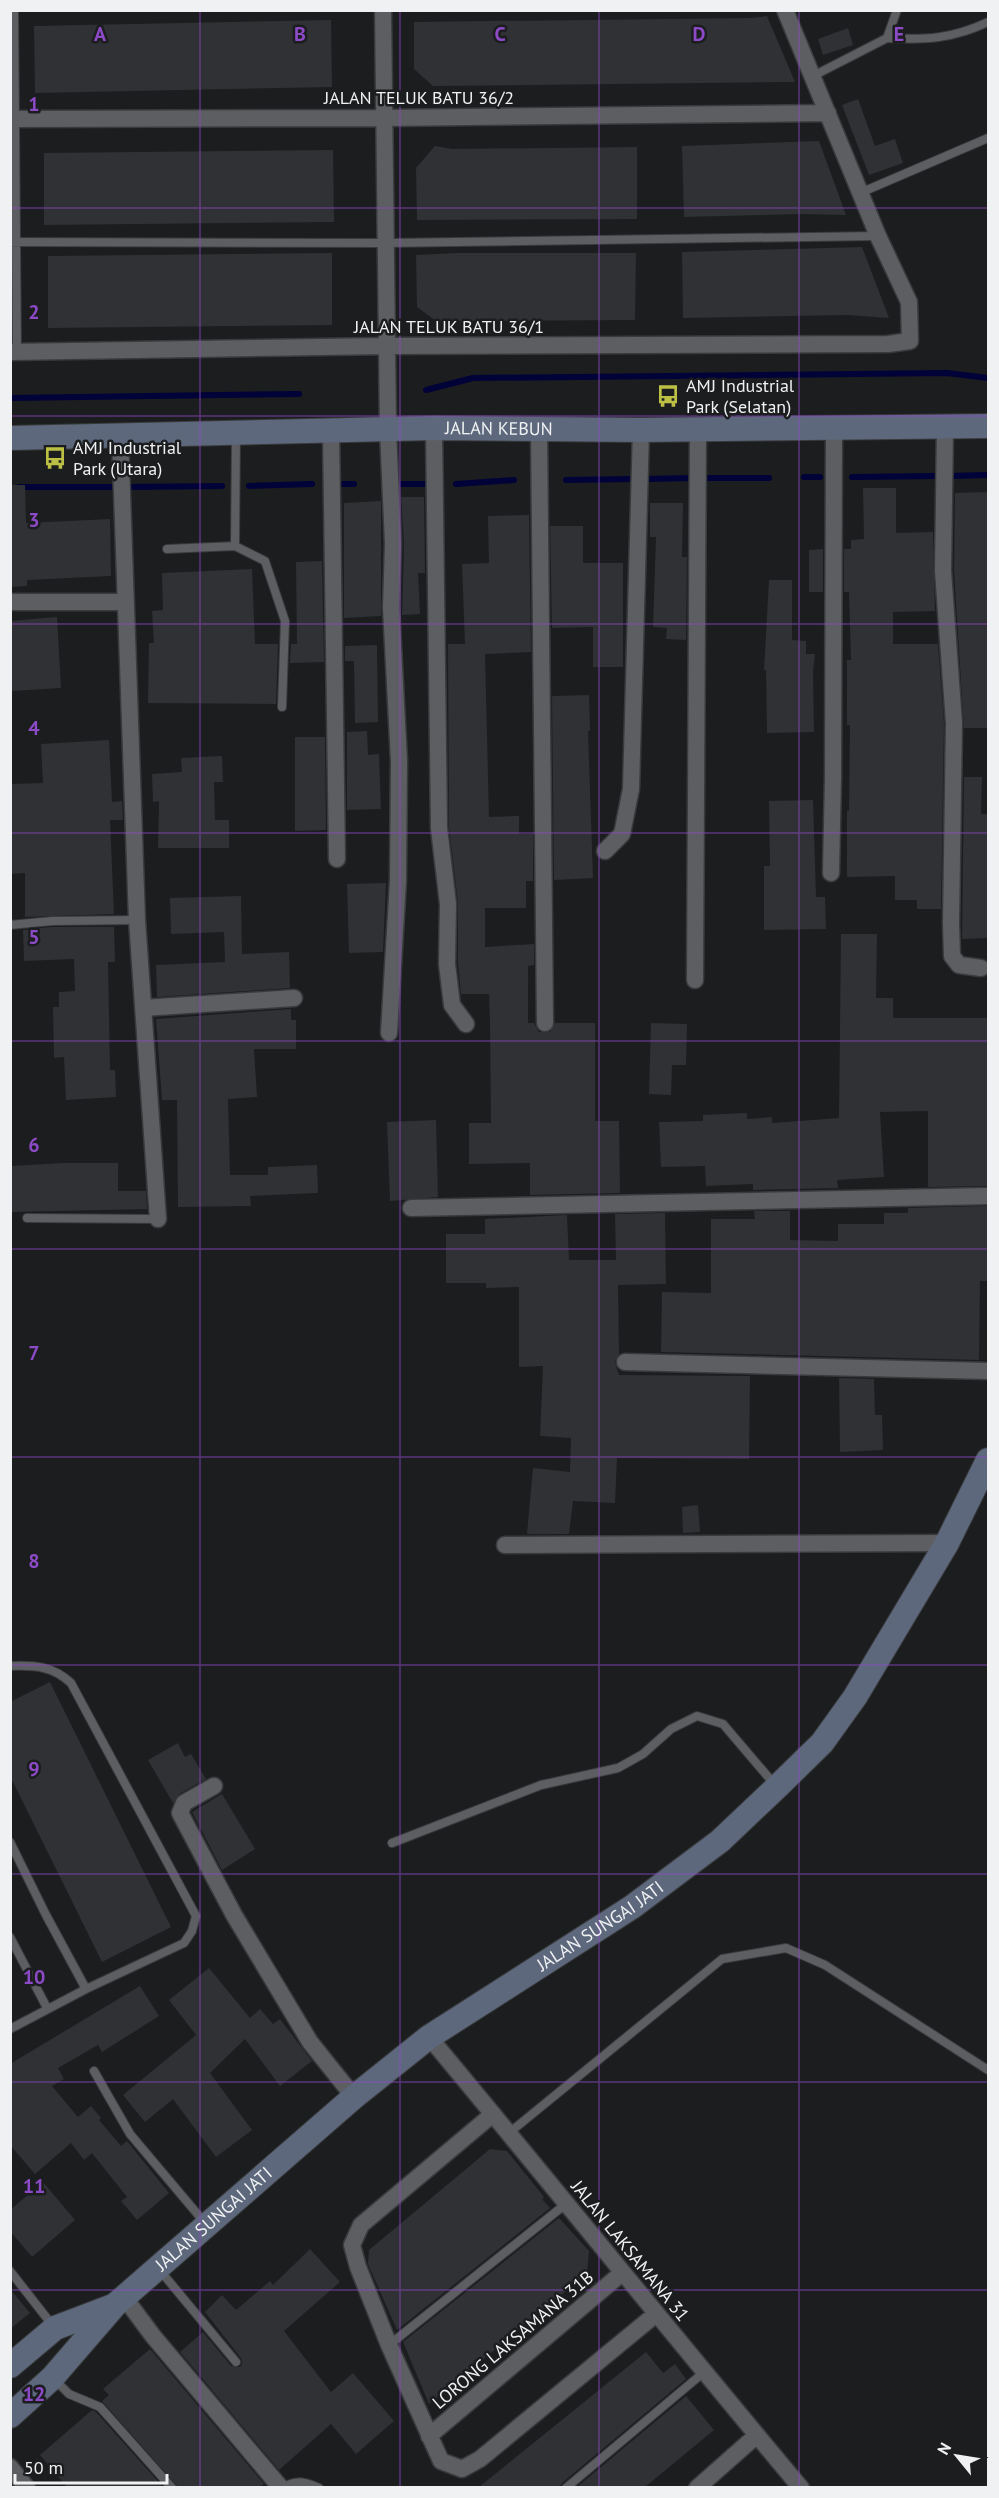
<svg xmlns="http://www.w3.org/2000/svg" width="999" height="2498" font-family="'PT Sans',sans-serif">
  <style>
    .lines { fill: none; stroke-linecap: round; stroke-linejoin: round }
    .stream { stroke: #000238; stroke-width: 6 }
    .building { fill: #2f3134 }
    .lane-casing { stroke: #393a3c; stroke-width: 10 }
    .street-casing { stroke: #393a3c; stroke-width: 19 }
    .secondary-casing { stroke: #393a3c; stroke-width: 26 }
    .lane { stroke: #5c5e61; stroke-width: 8 }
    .street { stroke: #5c5e61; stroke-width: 16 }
    .secondary { stroke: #5d687d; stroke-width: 24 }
    .grid { fill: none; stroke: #8c4ac7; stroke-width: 1.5; stroke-opacity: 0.55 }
    .labels { text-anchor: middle; stroke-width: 5; stroke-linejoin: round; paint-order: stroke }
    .street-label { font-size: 18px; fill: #eff1f2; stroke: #1b1d1f }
    .poi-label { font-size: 18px; fill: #eff1f2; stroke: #1b1d1f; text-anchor: start }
    .grid-label { font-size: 20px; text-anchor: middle; font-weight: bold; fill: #8c4ac7; stroke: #1b1d1f; stroke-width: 5; stroke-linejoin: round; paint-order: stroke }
  </style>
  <rect width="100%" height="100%" fill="#1b1d1f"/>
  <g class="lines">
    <path class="stream" d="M426 390 473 378 947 373 988 378
      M10 398 299 394
      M950 476 988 475
      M804 477H820
      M852 477 937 476
      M702 478H769
      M647 479 691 478
      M566 480 632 479
      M343 484H354
      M398 484H427
      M456 484 514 480
      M249 486 312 484
      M19 487H114
      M126 487 222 486"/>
  </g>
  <path class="building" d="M767 16 795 82 433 86 414 69V22L751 18Z
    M331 20 332 87 35 93 34 26Z
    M848 28 853 45 823 55 818 39Z
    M858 99 875 146 895 139 903 163 869 175 842 105Z
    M819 141 846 215 800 214 684 217 682 146Z
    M435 146 452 149 637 147V219L417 220 416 168Z
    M333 150 334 222 44 225V153Z
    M862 247 889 318 847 315 683 318 682 252Z
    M332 253V325L48 328V256Z
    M457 253H636L635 320 436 321 417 307 416 255Z
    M10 485H25L26 523 110 519 111 576 27 580V586L10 587Z
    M863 488H896V533L933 532 935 611 893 612V644H938L944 723 941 909H917V900H895V876L847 877V811H849L850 725H847V660H851L849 592H844V549H851V540L864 539Z
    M988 492V728H964L954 571 955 493Z
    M401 497H424L425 573H418L420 614 402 615 404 544Z
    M381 501V616L344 618V503Z
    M650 503H683L682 557H687L686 640 666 639 667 628 653 627 656 537H650Z
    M529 515 531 652 485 654 489 817 519 816V834H533V881H526V908H485V947L534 944V965L528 966V1023H534L539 1032H550L555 1023H595V1121H619L620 1193 530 1195V1163L469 1164V1123H491L490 1022 489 994H461L458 963V903L449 827 448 644H465L462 564 489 563 488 516Z
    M550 526H583V563H623V667H593V627L552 628Z
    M823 549V592H809V550Z
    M322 561 324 662 290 663 291 644H297L296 562Z
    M252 569 255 644H278L276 704 148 703 149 643H154L152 611 163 610 162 573Z
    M769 580H792V640L806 641V654H815L813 671 814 732 767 733 766 670H764Z
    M57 617 61 688 12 691 10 621Z
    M377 645 378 722 355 723 354 661H345V646Z
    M589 695 590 731H588L593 878 554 880 552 696Z
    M367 731 368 755 379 754 381 809 347 810V732Z
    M295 737H325L326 830 295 831Z
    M109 740 112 802 122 801 123 820H110L114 914 25 917V873L10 874V784L43 783 41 744Z
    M222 756 223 782H214L215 820H229V848H158L159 801 153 802 152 774 182 772 181 758Z
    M964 777H982L981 814H988V938L962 939Z
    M813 800 816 897H825L826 929 764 930V866H770L769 801Z
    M386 883 383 952 349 953 347 884Z
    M241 896 242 954 289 952 290 988 157 997 156 965 225 962 224 932 171 934 170 898Z
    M52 927H114L115 962H108L110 1070H115L116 1097 66 1100 64 1057 54 1058 53 1007H59V992L75 991 74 959 24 961 23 930Z
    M841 934H877L876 998H893V1018H988V1186L928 1187V1111L880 1112 884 1177 837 1180 838 1188 753 1190V1184L706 1186 705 1166 661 1167 659 1122 703 1121V1115L747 1113V1119L772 1117V1123L839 1118Z
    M291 1009V1020H296V1049H254L257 1097 228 1099 230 1175H268V1167L317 1165 318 1193 250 1196 251 1206 178 1207 177 1100H162L156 1019Z
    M651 1023 687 1024 686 1065H672L671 1095 649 1094Z
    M436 1120 438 1197 390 1201 387 1122Z
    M63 1163H118V1191H146L147 1209 10 1212V1166Z
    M988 1206V1281H980L979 1360 661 1352 662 1292 711 1293V1219H755L754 1211H790V1240L838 1241V1224H884V1213H908V1208Z
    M665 1213 666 1284 618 1285 619 1354 615 1361 616 1366 619 1375 750 1376 749 1459 617 1458 615 1503 573 1501 569 1534H527L533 1468 570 1472 571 1438 540 1436 543 1366 519 1367V1287L486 1288V1283H446V1234H485V1219L567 1215 569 1260H616L615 1214Z
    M839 1378 874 1379 875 1415H882L883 1450 840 1452Z
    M698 1505 700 1532 683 1533 682 1507Z
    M50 1682 171 1927 102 1962 10 1776V1702Z
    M178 1743 185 1757 191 1754 206 1779 179 1794 173 1803 148 1760Z
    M222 1794 255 1849 222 1870 192 1812Z
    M209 1968 250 2018 260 2009 273 2024 280 2019 312 2061 280 2086 245 2039 210 2073 252 2130 216 2157 173 2099 145 2122 123 2095 196 2035 169 2000Z
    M140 1986 159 2016 102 2052 98 2045 58 2068 64 2079 52 2086 78 2117 91 2106 101 2118 99 2120 121 2146 127 2141 169 2193 137 2220 121 2201 127 2197 92 2153 84 2160 71 2143 35 2174 10 2145V2064Z
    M490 2149 507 2151 544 2197 542 2199 550 2208 397 2330 368 2264 369 2250Z
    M43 2182 75 2220 32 2257 10 2231V2210Z
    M559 2218 589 2251 587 2274 429 2404 403 2342Z
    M310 2249 340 2282 284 2331 331 2392 353 2373 394 2421 356 2454 331 2424 279 2470 180 2352 203 2332 231 2366 240 2367 242 2364 241 2358 205 2312 222 2295 236 2310 270 2281 273 2285Z
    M10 2289 30 2313 10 2329Z
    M150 2349 264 2484 259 2487H178L102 2401 109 2395 103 2389Z
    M646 2352 663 2373 675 2364 686 2379 562 2483 560 2487H479Z
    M686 2396 714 2430 645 2487H577Z
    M92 2410 96 2412 163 2487H67L40 2455Z"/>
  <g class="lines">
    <g class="lane-casing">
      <path id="lane" d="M14 10 17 352
        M887 38C926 40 952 39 988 22
        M813 76 887 38 897 10
        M860 193 988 138
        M10 242 386 243 878 236
        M235 546 265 561 285 621 282 707
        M167 549 235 546 236 434
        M10 925 52 921 137 920
        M27 1218 158 1219
        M10 1666C35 1665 53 1666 71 1683L196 1916 192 1931 184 1943 86 1989 10 2029
        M10 1842 46 1915 86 1989
        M392 1843 541 1785 618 1768 643 1754 671 1729 697 1716 723 1724 775 1785
        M10 1937 47 2008
        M94 2071 130 2134 205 2223
        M509 2133 722 1959 786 1948 825 1965 988 2070
        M158 2268 236 2362
        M10 2271 53 2326
        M389 2345 567 2203
        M53 2378 69 2394 100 2407 172 2488
        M283 2488C297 2479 304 2482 319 2488
        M566 2488 703 2373"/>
    </g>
    <g class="street-casing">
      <path id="street" d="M383 10 388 430 393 544 391 607 399 761 398 881 389 1033
        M10 119 384 118 828 113
        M10 352 387 346 888 344 910 341 909 302 878 236 785 10
        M945 427 943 571 954 723 951 923 952 956 959 965 981 968
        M434 428 439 828 448 904 447 964 452 1005 466 1024
        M539 430 545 1023
        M331 431 337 859
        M120 436 137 920 158 1219
        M10 602H125
        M605 851 622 834 631 789 641 430
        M831 873 833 777 834 428
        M695 980 698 430
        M143 1008 294 998
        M411 1208 988 1196
        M625 1362 988 1371
        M505 1545 947 1543
        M214 1786 184 1803 180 1813 234 1915 310 2042 354 2097
        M429 2037C554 2187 676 2339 801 2488
        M493 2114 361 2225 352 2245 358 2267 389 2345 441 2461 462 2469 480 2459 656 2314
        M124 2297 153 2336 281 2488
        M429 2436 622 2273
        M10 2467 27 2488
        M697 2488 757 2435"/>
    </g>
    <g class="secondary-casing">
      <g id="secondary">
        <path id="s1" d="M10 438 434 428 641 430 988 426"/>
        <path d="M10 2366 55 2328 113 2306"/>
        <path id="s2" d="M10 2416 52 2378 115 2305 354 2097 429 2037 632 1907 720 1841 777 1787 822 1743 855 1697 947 1543 988 1460"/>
      </g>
    </g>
    <use href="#lane" class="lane"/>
    <use href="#street" class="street"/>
    <use href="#secondary" class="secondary"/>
  </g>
  <path class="grid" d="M200 10V2488M400 10V2488M599 10V2488M799 10V2488M10 208H988M10 416H988M10 624H988M10 833H988M10 1041H988M10 1249H988M10 1457H988M10 1665H988M10 1874H988M10 2082H988M10 2290H988"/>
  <defs>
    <g id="bus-bare" transform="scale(1.8)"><path d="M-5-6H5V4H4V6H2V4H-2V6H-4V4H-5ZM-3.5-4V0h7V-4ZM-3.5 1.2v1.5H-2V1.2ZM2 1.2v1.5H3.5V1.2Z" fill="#bbc044" stroke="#1b1d1f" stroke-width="2.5" paint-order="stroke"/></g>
  </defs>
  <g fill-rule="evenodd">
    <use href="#bus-bare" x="668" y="396"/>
    <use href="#bus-bare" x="55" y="458"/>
  </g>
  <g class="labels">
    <g class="street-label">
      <text x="419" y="104">JALAN TELUK BATU 36/2</text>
      <text x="449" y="333">JALAN TELUK BATU 36/1</text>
      <text dy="6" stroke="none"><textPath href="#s1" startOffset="489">JALAN KEBUN</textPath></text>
      <text dy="6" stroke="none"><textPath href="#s2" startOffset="770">JALAN SUNGAI JATI</textPath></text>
      <text dy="6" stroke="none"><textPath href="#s2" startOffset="284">JALAN SUNGAI JATI</textPath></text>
      <text transform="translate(630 2251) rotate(51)" y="6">JALAN LAKSAMANA 31</text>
      <text transform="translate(513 2340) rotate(-40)" y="6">LORONG LAKSAMANA 31B</text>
    </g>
    <g class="poi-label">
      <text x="686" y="392">AMJ Industrial<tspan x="686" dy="21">Park (Selatan)</tspan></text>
      <text x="73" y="454">AMJ Industrial<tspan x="73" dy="21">Park (Utara)</tspan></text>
    </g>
  </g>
  <g class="grid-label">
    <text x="100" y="41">A</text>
    <text x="300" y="41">B</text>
    <text x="500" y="41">C</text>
    <text x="699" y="41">D</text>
    <text x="899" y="41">E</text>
    <text x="34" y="111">1</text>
    <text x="34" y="319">2</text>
    <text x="34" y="527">3</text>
    <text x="34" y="735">4</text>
    <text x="34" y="944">5</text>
    <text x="34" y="1152">6</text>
    <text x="34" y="1360">7</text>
    <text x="34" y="1568">8</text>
    <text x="34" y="1776">9</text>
    <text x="34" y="1984">10</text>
    <text x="34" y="2193">11</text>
    <text x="34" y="2401">12</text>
  </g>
  <rect width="999" height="2498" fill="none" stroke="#eff1f2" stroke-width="24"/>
  <g transform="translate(957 2456) rotate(300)" stroke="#1b1d1f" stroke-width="4.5" paint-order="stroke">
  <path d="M0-4.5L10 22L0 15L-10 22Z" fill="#eff1f2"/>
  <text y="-9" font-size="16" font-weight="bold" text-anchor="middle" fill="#eff1f2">N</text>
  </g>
  <path d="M15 2474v9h152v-9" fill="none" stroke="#eff1f2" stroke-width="3"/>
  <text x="24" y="2474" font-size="18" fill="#eff1f2" stroke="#1b1d1f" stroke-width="4.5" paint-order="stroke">50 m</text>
</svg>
